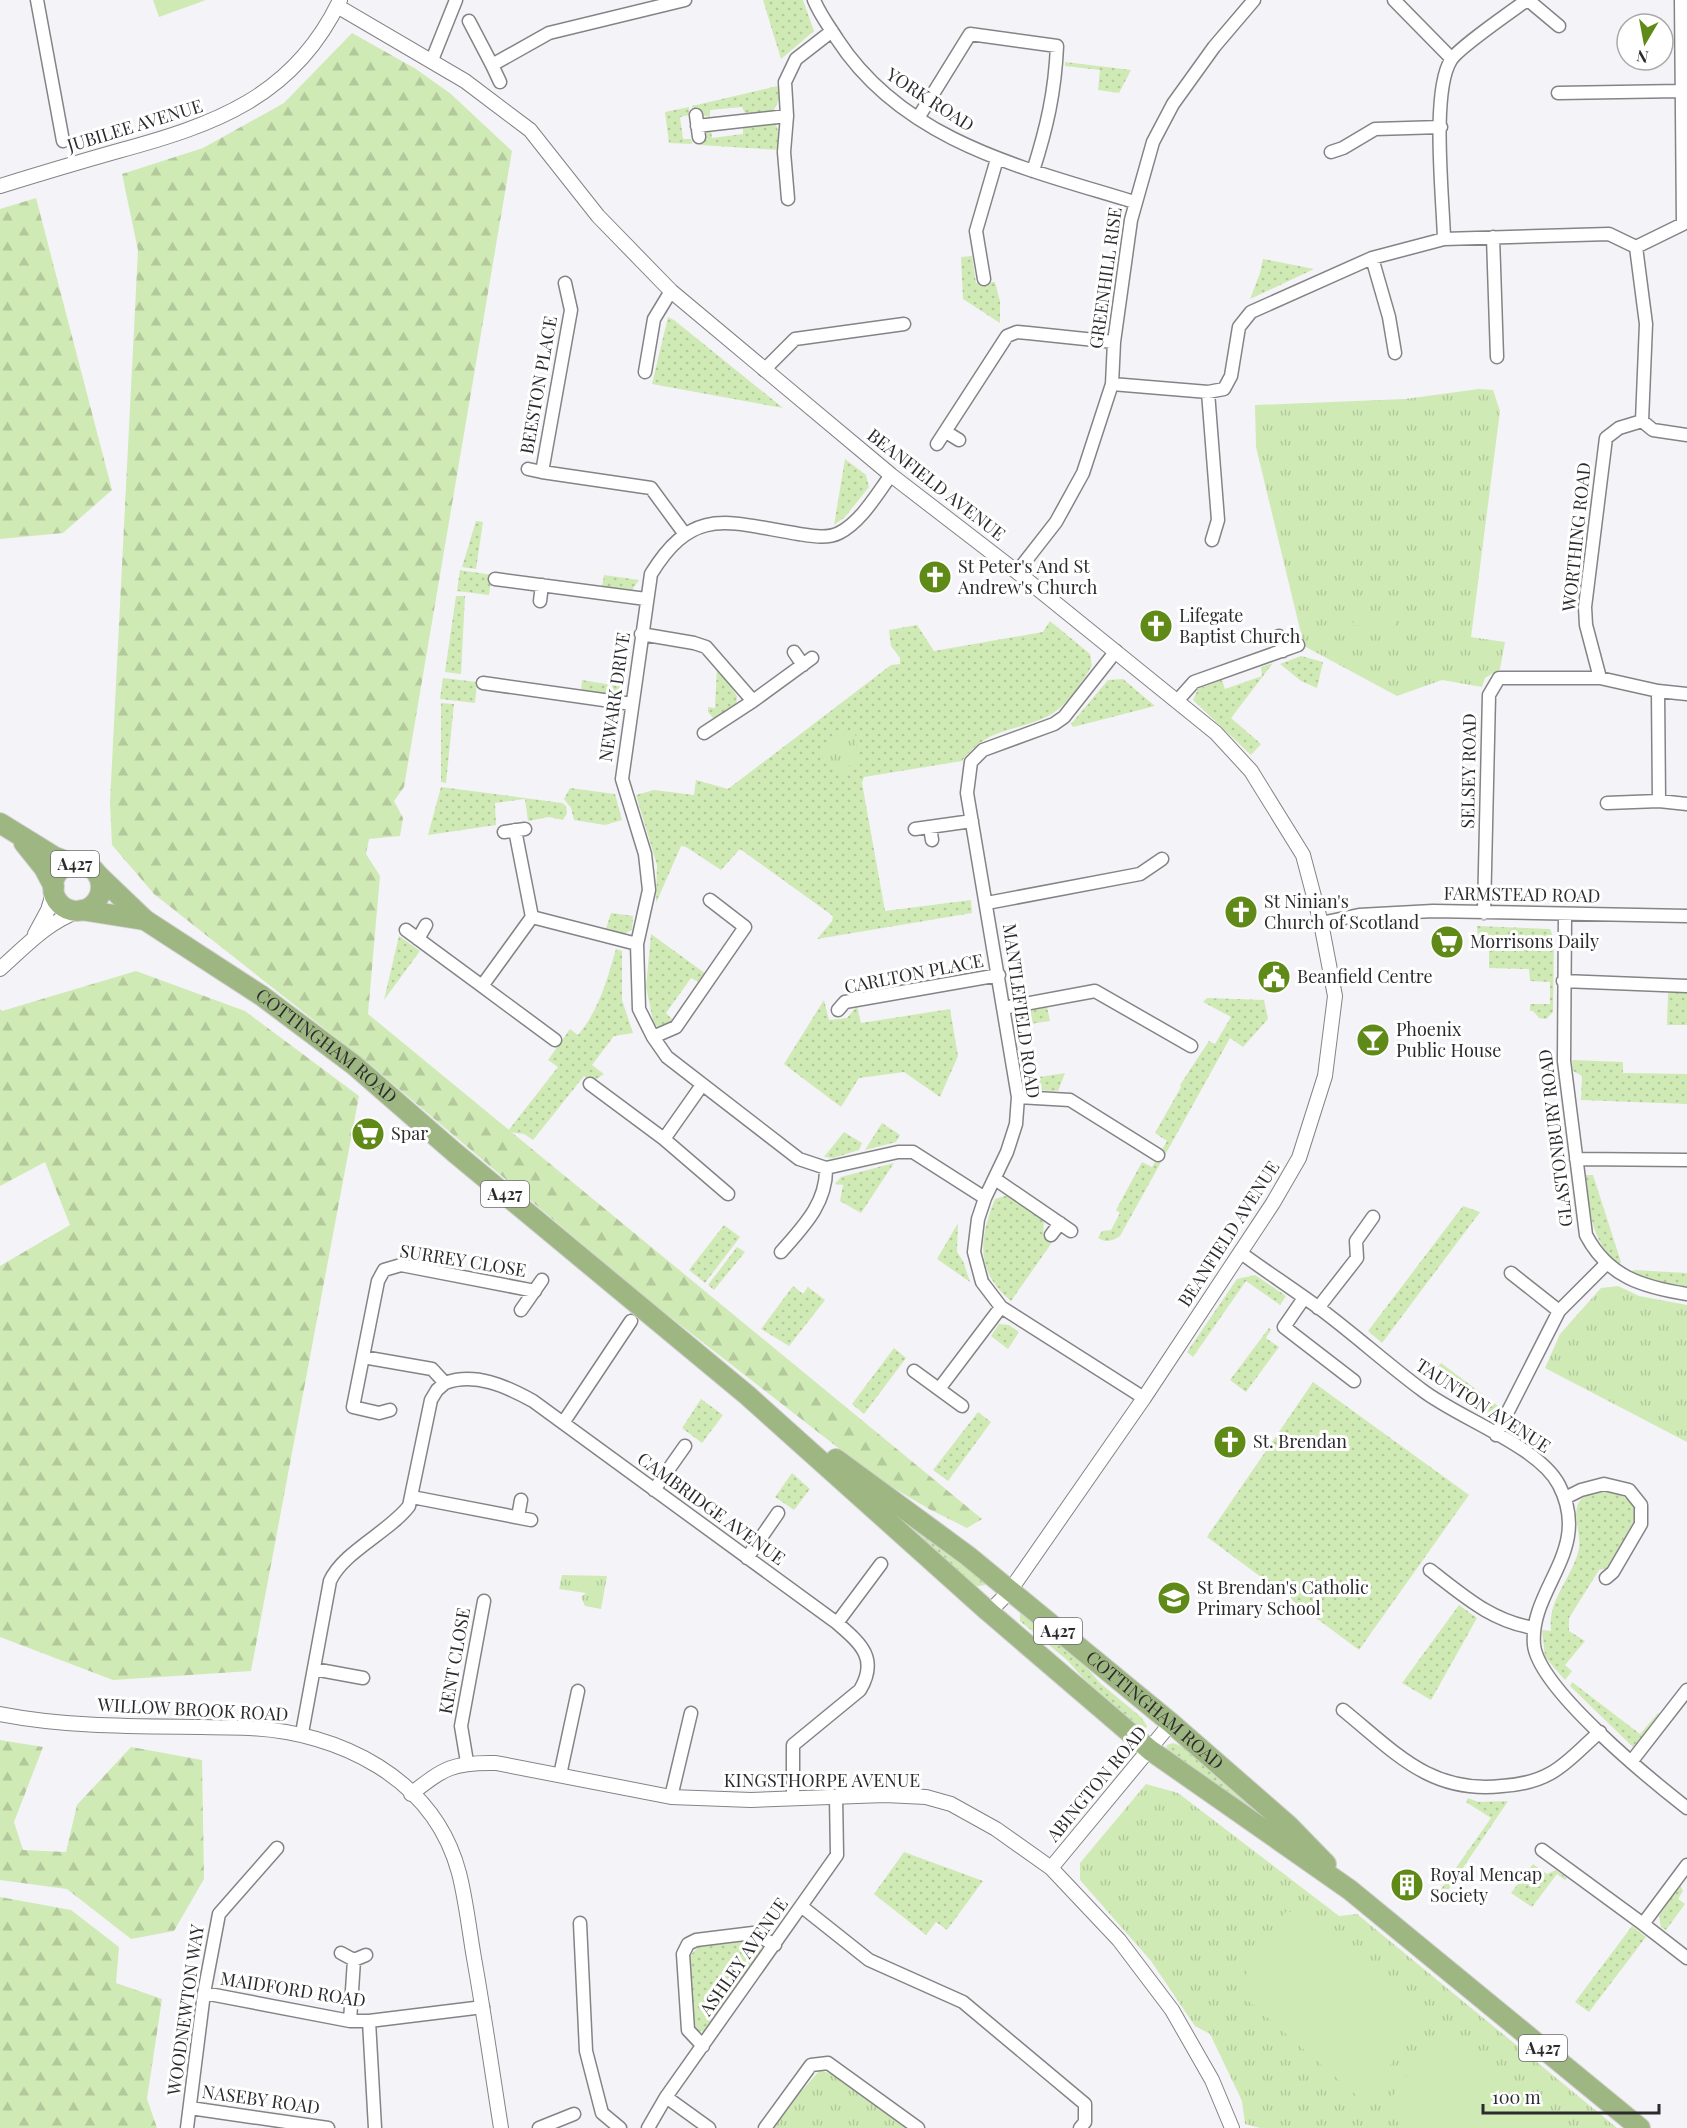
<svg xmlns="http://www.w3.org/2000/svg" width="1687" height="2128" font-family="'Playfair Display',serif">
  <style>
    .grass { fill: url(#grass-dots) }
    .forest { fill: url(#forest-firs) }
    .park { fill: url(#park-tufts) }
    .garden { fill: #d0eab5 }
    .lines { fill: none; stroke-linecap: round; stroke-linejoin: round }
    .minor-casing { stroke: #848487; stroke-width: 15 }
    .tertiary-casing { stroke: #848487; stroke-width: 16 }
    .trunk-casing { stroke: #d0d0d1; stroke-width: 22 }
    .minor { stroke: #fff; stroke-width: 12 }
    .tertiary { stroke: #fff; stroke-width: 14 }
    .trunk { stroke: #9eb682; stroke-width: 20 }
    .labels { text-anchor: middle; stroke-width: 6; stroke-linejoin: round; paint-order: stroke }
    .shield { fill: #fff; stroke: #6b6a6b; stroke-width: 1.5 }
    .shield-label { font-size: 16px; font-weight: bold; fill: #2b2a2c }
    .street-label { font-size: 18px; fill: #2b2a2c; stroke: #fff }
    .poi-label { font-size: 18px; fill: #2b2a2c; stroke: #fff; text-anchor: start }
  </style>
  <defs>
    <pattern id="grass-dots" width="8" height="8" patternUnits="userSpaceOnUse" patternTransform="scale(1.5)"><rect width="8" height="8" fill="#d0eab5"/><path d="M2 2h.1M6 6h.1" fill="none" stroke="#b3c99c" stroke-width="1.8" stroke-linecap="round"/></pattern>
    <pattern id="forest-firs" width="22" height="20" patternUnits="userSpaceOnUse" patternTransform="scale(1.5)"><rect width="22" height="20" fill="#d0eab5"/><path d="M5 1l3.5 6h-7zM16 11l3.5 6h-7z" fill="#b3c99c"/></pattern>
    <pattern id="park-tufts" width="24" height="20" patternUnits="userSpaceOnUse" patternTransform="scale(1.5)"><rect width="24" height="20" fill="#d0eab5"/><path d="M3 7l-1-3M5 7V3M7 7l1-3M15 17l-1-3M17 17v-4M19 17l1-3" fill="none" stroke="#b3c99c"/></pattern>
  </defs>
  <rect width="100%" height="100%" fill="#f4f3f8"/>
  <path class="grass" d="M763 0H803L814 31 781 59Z
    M1065 62 1131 70 1119 93 1098 90 1100 70 1065 66Z
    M782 85V93L773 112 746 115 742 107 710 110V117L694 113 692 106Z
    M689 107V115L680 117 683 139H691L692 144 669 143 665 112Z
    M775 122 779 133V150L700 145 703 134 711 130 712 138 743 134V125Z
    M972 256 976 283 995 282 1000 301V323L963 299 961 257Z
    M1263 259 1314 269 1250 299 1260 273Z
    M668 317 674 320 783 408 652 384Z
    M845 459 866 475 869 487 845 517 834 525Z
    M476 521 483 522 476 569 462 567Z
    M460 570 492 575 489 595 457 591Z
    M604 575 639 580 632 590 602 587Z
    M456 596H465L461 674 445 672Z
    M1050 621 1090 654 1092 666C1081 683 1066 708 1046 717 1012 733 988 727 962 761L864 777 862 783 885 911 971 900 972 913 817 939 832 921 833 916 740 849 721 870 686 847 681 846 656 903 657 865 636 795 654 790 694 795 696 780 728 789 891 665 900 664V658L891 646 889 630 917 625 934 651 1043 632Z
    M1301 656 1323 662 1317 688 1301 681 1280 664Z
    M1273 663 1231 718 1261 744 1251 755 1193 700 1198 689 1222 680 1225 689 1262 676 1261 667Z
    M717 667 737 696 736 706 715 720 708 712V707L715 708Z
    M443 678 477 682 475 703 440 699Z
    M1123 679 1155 706 1073 727 1071 724 1108 680Z
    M582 680 624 687 615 696 581 692Z
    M441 703 454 704 446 783 441 782Z
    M441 787 562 803 566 806 567 813 563 820 549 817 528 821 525 799 495 803 496 825 428 835Z
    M570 788 615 794 622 820 605 825 574 820 571 808 564 799Z
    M611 913 633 916 632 930 624 934 605 932Z
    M1477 926 1550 929 1554 939 1553 1012 1546 1019 1539 1018 1533 1011H1530V1004H1550V982L1530 981 1529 969 1489 968V938H1478Z
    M651 934 706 974 700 983 691 978 666 1013 673 1020 662 1028 654 1025 646 987Z
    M399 936 420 951 384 1000Z
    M616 949 622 951V1000L633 1033 614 1036 592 1065 604 1074 595 1080 584 1076 533 1140 524 1134 507 1132 558 1067 548 1060 570 1029 578 1035C599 1010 607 980 616 949Z
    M1668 993H1687V1025H1667Z
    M1207 998 1264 1000 1268 1019 1243 1047 1230 1038 1120 1236C1113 1241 1106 1243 1098 1238L1102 1231 1111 1230 1120 1213 1116 1210 1142 1162 1152 1167 1167 1141 1155 1133 1181 1087 1180 1085 1209 1041 1215 1044 1231 1017 1203 1002Z
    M824 1000 829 1020 847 1018 857 1006 861 1023 950 1009 958 1056 940 1097 904 1072 859 1078 841 1107 784 1064Z
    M1047 1007 1050 1021 1016 1026V1013Z
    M1572 1060 1623 1062V1073L1687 1074V1104L1581 1100 1582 1076 1573 1071Z
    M1065 1073 1058 1091 1033 1090 1026 1079Z
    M882 1123 900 1135 896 1142 865 1150Z
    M844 1132 862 1143 859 1150 833 1158 824 1157Z
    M894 1163 861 1213 840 1201 843 1185 835 1184 841 1177Z
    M1585 1175H1593L1621 1262 1619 1265C1591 1242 1589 1209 1585 1175Z
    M1008 1195 1044 1220 1043 1235 1053 1241 1011 1301C975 1271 979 1239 995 1199Z
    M1463 1206 1480 1212 1382 1343 1368 1331Z
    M958 1223 957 1252 963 1261 970 1282 937 1259Z
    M724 1225 740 1237 705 1283 689 1270Z
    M737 1247 745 1252 714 1290 708 1285Z
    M1634 1270 1687 1273V1287L1638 1277 1630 1272Z
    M1255 1275 1286 1296 1280 1305 1246 1281 1193 1357 1187 1352 1237 1279Z
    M793 1286 803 1294 808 1287 825 1300 789 1346 761 1329Z
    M999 1324 1009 1325 1019 1332 1008 1349 991 1336Z
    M1269 1328 1271 1330 1266 1338 1279 1347 1246 1392 1230 1380Z
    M894 1348 906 1358 864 1414 852 1404Z
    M1441 1363 1498 1406 1494 1411 1480 1413C1464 1403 1449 1381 1429 1378Z
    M1313 1382 1469 1495 1359 1650 1207 1537Z
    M701 1399 723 1415 702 1443 682 1428Z
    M978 1412 991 1422 948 1481 933 1470Z
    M842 1470 986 1581 985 1585 972 1587Z
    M792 1473 810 1489 794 1510 775 1497Z
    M1608 1492 1622 1496 1636 1505 1634 1521 1607 1568 1599 1570 1569 1618V1631L1585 1641 1565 1665 1572 1671 1565 1680 1545 1657 1542 1630 1551 1631C1547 1599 1573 1578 1579 1548 1581 1535 1572 1513 1579 1502 1585 1493 1598 1492 1608 1492Z
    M1459 1605 1477 1618 1431 1700 1402 1683Z
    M1020 1611 1078 1657 1100 1683 1141 1717 1147 1726 1145 1731 1091 1687 1067 1660 1020 1621Z
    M1572 1682 1640 1734 1658 1713 1660 1715 1633 1747 1570 1686Z
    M1173 1743 1189 1749 1272 1826 1166 1750 1167 1745Z
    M1468 1798 1478 1802 1508 1801 1444 1896 1439 1892 1491 1818 1466 1802Z
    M904 1852 983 1881 947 1930 936 1922 926 1935 874 1894Z
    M1533 1864 1547 1874 1556 1870 1567 1878 1565 1880 1557 1874 1532 1907 1511 1893Z
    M1680 1885 1683 1891 1678 1899 1685 1904 1666 1930 1661 1927 1659 1916Z
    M1632 1926 1646 1937 1589 2012 1575 2002Z
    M752 1939 762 1946 761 1952 704 2032 697 2031 692 2025 686 1960 701 1944Z"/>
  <path class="forest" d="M352 33 416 69 451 94 512 151 404 787 394 801 403 818 400 836 369 839 366 854 380 876 368 1014 982 1519 967 1528 929 1509 877 1478 647 1299 373 1067 154 894 112 845 110 802 138 250 122 174 203 148 284 103Z
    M36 198 112 490 63 533 0 539V209Z
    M136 971 245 1011 359 1096 251 1671 113 1680 0 1637V1266L70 1225 45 1162 0 1186V1009L2 1011Z
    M0 1740 43 1747 14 1822 23 1850 66 1852 77 1805 131 1747 202 1760 204 1879 174 1931 131 1939 67 1889 0 1880Z
    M0 1897 71 1910 119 1947 116 1983 162 1999 147 2099 157 2128H0Z"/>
  <path class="park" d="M1479 389 1493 390 1500 411 1471 637 1505 642 1500 669 1485 678 1482 687 1442 680 1397 696 1304 646 1256 447 1255 405 1405 399Z
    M855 730 858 765 846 766V774H835V767L827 768 826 756H822L821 748 825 747V743L833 742 832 732Z
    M1618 1286 1639 1296 1687 1305V1442L1545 1368 1560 1334 1601 1288Z
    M562 1575 607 1576 601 1609 585 1606 581 1597 586 1593 559 1589Z
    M1146 1784 1178 1793 1339 1916 1357 1914 1617 2128H1260L1245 2124 1242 2101 1210 2034 1195 2026 1151 1961 1080 1880V1863Z
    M820 2070 838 2076 909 2128H772L775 2121Z"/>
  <path class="garden" d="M153 0H206L159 17Z
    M1355 609 1396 614 1395 629 1353 625Z
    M1287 1910 1429 2010 1364 2102 1236 1990Z
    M1441 2030 1566 2127 1405 2128 1383 2109Z"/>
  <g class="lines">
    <g class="minor-casing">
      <path id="minor" d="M37 0 63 141
        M814 0C820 15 829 26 837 39 904 142 1024 168 1134 202
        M1394 0 1451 58
        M1528 0 1559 26
        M469 21 492 65 549 33 685 0
        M432 60 456 0
        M492 65 500 82
        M1558 93 1680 91
        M696 115 699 137
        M918 118 970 34 1057 46C1055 92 1047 127 1033 171
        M697 126 787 116
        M1331 152 1343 148 1375 129 1441 127
        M788 199 784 152 787 116 785 82 796 59 832 31
        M1493 237 1497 357
        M1444 239C1443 199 1431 91 1451 60 1458 48 1512 11 1527 0
        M1636 247 1683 224 1681 0
        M1372 258 1389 317 1395 353
        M984 279 976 231 997 159
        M565 283 571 310 542 472 651 488 684 533
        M764 370 795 339 904 324
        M645 372 654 319 671 291
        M1112 384 1208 392 1224 389 1231 376 1239 327 1251 312 1372 258 1444 239 1609 234 1636 247 1646 324 1642 421 1653 430 1687 435
        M1208 392 1218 520 1212 540
        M946 432 959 440
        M937 444 1007 336 1017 332 1028 333 1114 342
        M528 469 542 472
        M891 475C877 494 861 522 839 533 827 539 812 536 799 534 729 523 694 504 651 574L622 779 645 854 649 890 637 944 639 1009 653 1037 667 1057 799 1159 826 1168 898 1152H913L985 1198
        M1017 572 1056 522 1083 473 1112 384 1114 342 1131 220 1153 142 1173 104 1214 47 1254 0
        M495 579 646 599
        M540 601 542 585
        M641 634 694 643 706 647 753 701 812 658
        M1279 636 1283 651
        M1116 651 1064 717 1054 724 983 750 971 762 967 793 1018 1097 1016 1124 1007 1152 985 1198 978 1219 974 1252 982 1282 1001 1307 1144 1398
        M794 652 803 665
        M1600 678 1586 625 1585 607 1606 438 1619 428 1642 421
        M483 683 632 704
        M1658 691 1659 801 1687 804
        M1177 701 1194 682 1298 645
        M704 733 753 701
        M1607 803 1659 801
        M930 827 932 840
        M915 829 972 821
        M515 830 532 917 637 944
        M504 832 525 829
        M987 903 1140 874 1162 859
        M1484 913 1489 695 1499 678H1600L1658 691 1687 694
        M1565 914 1564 1061 1586 1235C1608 1277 1643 1287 1687 1294
        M1321 923 1359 915 1433 911 1687 916
        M406 930 482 986 532 917
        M418 939 426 925
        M1563 981 1687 986
        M482 986 555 1040
        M1003 1008 1095 991 1191 1046
        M838 1010 845 1002 999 975
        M653 1037 676 1027 745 927 710 900
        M590 1084 664 1139
        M702 1085 664 1139 728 1194
        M1018 1097 1070 1100 1158 1155
        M1576 1159 1687 1160
        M995 1179 1071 1231
        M1051 1235 1060 1223
        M781 1252C803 1227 827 1203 826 1168
        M1241 1253C1267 1272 1293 1289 1319 1308 1354 1334 1387 1364 1422 1390 1458 1418 1539 1446 1559 1485 1593 1551 1529 1588 1534 1645 1539 1689 1651 1780 1687 1808
        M1511 1273 1559 1311
        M1304 1298 1284 1327 1354 1381
        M1318 1308 1357 1258 1356 1241 1373 1217
        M521 1310 542 1280
        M363 1357 432 1369 445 1383C475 1372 506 1386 533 1401L837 1623C860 1643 879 1658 860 1690L793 1745V1797
        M914 1371 962 1406
        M939 1389 1001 1307
        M390 1410 379 1413 353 1407 378 1281 384 1270 401 1265 535 1291
        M563 1423 631 1321
        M1496 1435 1559 1311 1606 1264
        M654 1490 685 1446
        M412 1497 531 1520
        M1565 1498 1581 1490 1604 1484 1629 1490 1641 1505V1524L1613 1572 1606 1578
        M518 1517 521 1500
        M747 1558 778 1513
        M1430 1570C1464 1596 1491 1621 1534 1628
        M837 1623 881 1564
        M314 1669 363 1678
        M1343 1710C1395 1752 1430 1794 1502 1786 1518 1785 1537 1781 1551 1773 1569 1763 1584 1745 1600 1732
        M302 1733 330 1581C343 1552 389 1532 409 1506L431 1400 437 1390 445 1383
        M467 1762 461 1726 484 1601
        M1631 1762 1687 1690
        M560 1775 578 1691
        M671 1797 691 1713
        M1542 1850 1643 1924 1687 1865
        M801 1906 869 1960 963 2002 1085 2104V2122L1080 2128
        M580 1923 586 2051 602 2113 620 2128
        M1643 1924 1687 1958
        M341 1953 354 1960 366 1955
        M204 1993 350 2021H369L483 2007
        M350 2021 354 1960
        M369 2021 375 2128
        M703 2046 688 2030 683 1954 688 1944 696 1940 753 1933 775 1945
        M666 2097 709 2128
        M190 2108 328 2128
        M187 2128 204 1993 219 1914 277 1848
        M539 2128 574 2114
        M648 2128 666 2097 837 1855 836 1796
        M765 2128 811 2065 828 2063 918 2128"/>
    </g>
    <g class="tertiary-casing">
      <path id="tertiary" d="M337 6 465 81 530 130 598 216 671 291 891 475 1017 572 1216 733 1251 771 1303 855 1321 923 1335 996 1325 1076 1299 1158 1273 1203 1144 1398 1009 1592 989 1612
        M0 186C39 174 79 162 118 151 214 125 294 97 340 0
        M35 934 48 910 54 890
        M0 969C26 946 46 923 79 911
        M0 1714C82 1730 166 1725 249 1728 339 1732 434 1778 459 1873 466 1900 469 1929 474 1958 484 2014 492 2071 501 2128
        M411 1794C444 1768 453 1762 496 1763L671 1797 751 1800 885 1795 926 1797 951 1804 996 1829 1051 1868 1119 1940 1172 2010 1212 2080 1232 2128
        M1051 1868 1171 1723"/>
    </g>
    <g class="trunk-casing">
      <g id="trunk">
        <path d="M0 823 55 857 74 864"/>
        <path d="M24 843 44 868 54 887"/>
        <circle cx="77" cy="887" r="24"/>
        <path id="s1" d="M98 875 145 920 262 996 354 1065 454 1152 747 1395 989 1612 1150 1750 1350 1890 1640 2128"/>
        <path d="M82 910 145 920"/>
        <path id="s2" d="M836 1459 968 1556 1171 1723 1288 1825 1326 1864"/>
      </g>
    </g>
    <use href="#minor" class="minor"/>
    <use href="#tertiary" class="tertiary"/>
    <use href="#trunk" class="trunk"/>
  </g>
  <defs>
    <g id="church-disc" transform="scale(1.725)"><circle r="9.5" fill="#608a18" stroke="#fff"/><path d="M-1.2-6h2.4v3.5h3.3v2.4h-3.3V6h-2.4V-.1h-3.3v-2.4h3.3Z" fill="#fff"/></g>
    <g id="supermarket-disc" transform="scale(1.725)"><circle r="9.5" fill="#608a18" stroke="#fff"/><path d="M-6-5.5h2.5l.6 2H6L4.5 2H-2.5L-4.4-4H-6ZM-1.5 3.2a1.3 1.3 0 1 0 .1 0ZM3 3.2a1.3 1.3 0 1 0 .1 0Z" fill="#fff"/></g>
    <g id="civic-disc" transform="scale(1.725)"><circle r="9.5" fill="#608a18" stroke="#fff"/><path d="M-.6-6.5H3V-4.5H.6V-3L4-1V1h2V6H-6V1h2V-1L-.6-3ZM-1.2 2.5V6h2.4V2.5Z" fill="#fff"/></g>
    <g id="bar-disc" transform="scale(1.725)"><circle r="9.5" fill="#608a18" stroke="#fff"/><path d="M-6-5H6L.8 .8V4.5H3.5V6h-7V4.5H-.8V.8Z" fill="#fff"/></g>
    <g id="school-disc" transform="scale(1.725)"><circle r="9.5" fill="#608a18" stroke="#fff"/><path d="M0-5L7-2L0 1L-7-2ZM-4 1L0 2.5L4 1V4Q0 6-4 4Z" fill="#fff"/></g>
    <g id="building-disc" transform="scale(1.725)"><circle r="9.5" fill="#608a18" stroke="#fff"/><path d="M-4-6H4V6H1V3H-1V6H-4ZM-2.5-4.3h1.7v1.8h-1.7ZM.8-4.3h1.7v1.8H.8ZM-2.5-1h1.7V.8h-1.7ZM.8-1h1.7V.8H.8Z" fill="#fff"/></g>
  </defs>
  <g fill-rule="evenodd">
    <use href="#church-disc" x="935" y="577"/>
    <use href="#church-disc" x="1156" y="626"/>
    <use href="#church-disc" x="1241" y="912"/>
    <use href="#supermarket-disc" x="1447" y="942"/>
    <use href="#civic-disc" x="1274" y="977"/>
    <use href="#bar-disc" x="1373" y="1040"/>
    <use href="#supermarket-disc" x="368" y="1134"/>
    <use href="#church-disc" x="1230" y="1442"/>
    <use href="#school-disc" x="1174" y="1598"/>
    <use href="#building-disc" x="1407" y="1885"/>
  </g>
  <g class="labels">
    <g class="shield">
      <rect x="51" y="851" width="48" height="26" rx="4.5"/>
      <rect x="481" y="1181" width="48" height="26" rx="4.5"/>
      <rect x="1034" y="1618" width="48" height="26" rx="4.5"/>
      <rect x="1519" y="2035" width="48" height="26" rx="4.5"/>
    </g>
    <g class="shield-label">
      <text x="75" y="870">A427</text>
      <text x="505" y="1200">A427</text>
      <text x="1058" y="1637">A427</text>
      <text x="1543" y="2054">A427</text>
    </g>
    <g class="street-label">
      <text transform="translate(930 100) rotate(33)" y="6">YORK ROAD</text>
      <text transform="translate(135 126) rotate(-17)" y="6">JUBILEE AVENUE</text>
      <text transform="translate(1106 278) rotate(-82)" y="6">GREENHILL RISE</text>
      <text transform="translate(539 385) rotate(-80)" y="6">BEESTON PLACE</text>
      <text transform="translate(936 485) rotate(38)" y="6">BEANFIELD AVENUE</text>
      <text transform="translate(1577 537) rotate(-84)" y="6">WORTHING ROAD</text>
      <text transform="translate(615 697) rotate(-82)" y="6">NEWARK DRIVE</text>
      <text transform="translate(1469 771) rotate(-89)" y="6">SELSEY ROAD</text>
      <text transform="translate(1522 895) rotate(1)" y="6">FARMSTEAD ROAD</text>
      <text transform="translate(914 974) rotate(-11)" y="6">CARLTON PLACE</text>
      <text transform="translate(1021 1011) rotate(82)" y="6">MANTLEFIELD ROAD</text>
      <text dy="6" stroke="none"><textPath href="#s1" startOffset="286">COTTINGHAM ROAD</textPath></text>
      <text transform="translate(1556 1138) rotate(-97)" y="6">GLASTONBURY ROAD</text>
      <text transform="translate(1229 1234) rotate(-57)" y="6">BEANFIELD AVENUE</text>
      <text transform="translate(463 1261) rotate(9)" y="6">SURREY CLOSE</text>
      <text transform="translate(1483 1406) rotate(33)" y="6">TAUNTON AVENUE</text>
      <text transform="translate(711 1509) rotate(36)" y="6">CAMBRIDGE AVENUE</text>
      <text transform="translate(455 1661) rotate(-80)" y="6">KENT CLOSE</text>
      <text transform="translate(193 1710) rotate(3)" y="6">WILLOW BROOK ROAD</text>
      <text dy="6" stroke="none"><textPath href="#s2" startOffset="406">COTTINGHAM ROAD</textPath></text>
      <text x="822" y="1787">KINGSTHORPE AVENUE</text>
      <text transform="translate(1097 1784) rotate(-50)" y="6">ABINGTON ROAD</text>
      <text transform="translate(744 1957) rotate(-55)" y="6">ASHLEY AVENUE</text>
      <text transform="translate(293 1990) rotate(9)" y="6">MAIDFORD ROAD</text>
      <text transform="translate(186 2010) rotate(-82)" y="6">WOODNEWTON WAY</text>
      <text transform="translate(261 2100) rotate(8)" y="6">NASEBY ROAD</text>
    </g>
    <g class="poi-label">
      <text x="958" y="573">St Peter's And St<tspan x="958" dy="21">Andrew's Church</tspan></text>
      <text x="1179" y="622">Lifegate<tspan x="1179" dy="21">Baptist Church</tspan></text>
      <text x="1264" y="908">St Ninian's<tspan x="1264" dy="21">Church of Scotland</tspan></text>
      <text x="1470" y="948">Morrisons Daily</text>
      <text x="1297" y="983">Beanfield Centre</text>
      <text x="1396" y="1036">Phoenix<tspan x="1396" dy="21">Public House</tspan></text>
      <text x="391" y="1140">Spar</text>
      <text x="1253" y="1448">St. Brendan</text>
      <text x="1197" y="1594">St Brendan's Catholic<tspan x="1197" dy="21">Primary School</tspan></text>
      <text x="1430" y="1881">Royal Mencap<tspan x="1430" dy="21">Society</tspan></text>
    </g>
  </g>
  <g transform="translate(1645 42) rotate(190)"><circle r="28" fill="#ffffff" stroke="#aaaaab" stroke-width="1.5"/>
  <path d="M0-4.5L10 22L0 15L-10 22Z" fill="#608a18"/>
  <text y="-9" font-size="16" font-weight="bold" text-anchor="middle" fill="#2b2a2c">N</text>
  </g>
  <path d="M1483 2104v9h176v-9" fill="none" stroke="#2b2a2c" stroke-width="3"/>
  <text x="1492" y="2104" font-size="18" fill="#2b2a2c" stroke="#ffffff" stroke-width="4.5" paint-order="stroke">100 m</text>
</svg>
